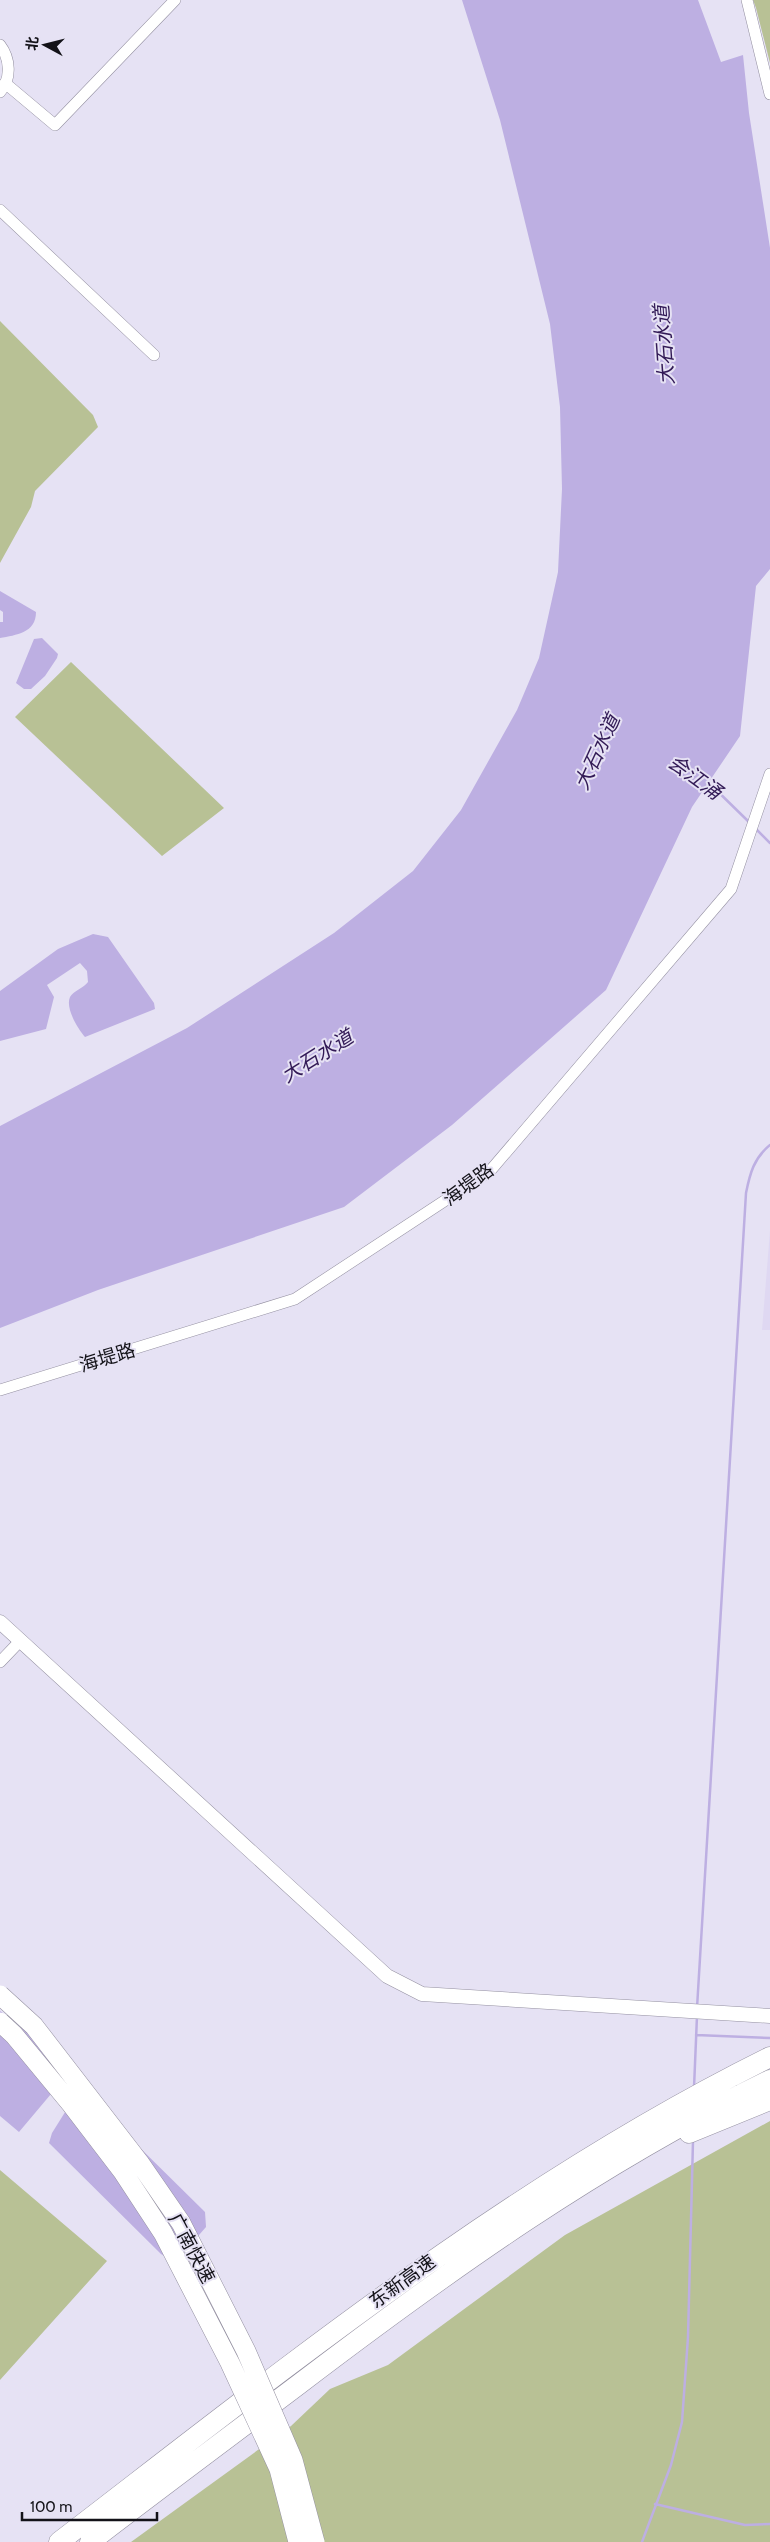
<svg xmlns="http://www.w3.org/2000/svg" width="770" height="2542" font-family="Cabin,'Noto Sans SC',sans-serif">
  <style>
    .built { fill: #dfd8f2 }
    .green { fill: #b8c195 }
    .water { fill: #bdafe2 }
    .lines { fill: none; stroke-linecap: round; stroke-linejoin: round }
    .stream { stroke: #bdafe2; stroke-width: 2.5 }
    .minor-casing { stroke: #9490a1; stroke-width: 12 }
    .tertiary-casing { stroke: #9490a1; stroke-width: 15 }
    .motorway-casing { stroke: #9490a1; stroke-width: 21 }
    .minor { stroke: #fff; stroke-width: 11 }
    .tertiary { stroke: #fff; stroke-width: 14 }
    .motorway { stroke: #fff; stroke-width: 20 }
    .trunk-bridge-casing { stroke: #9490a1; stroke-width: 20; stroke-linecap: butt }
    .trunk-bridge { stroke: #fff; stroke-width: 19 }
    .labels { text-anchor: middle; stroke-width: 4; stroke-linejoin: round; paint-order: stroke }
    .street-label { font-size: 19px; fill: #131218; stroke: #e6e2f4 }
    .water-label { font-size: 20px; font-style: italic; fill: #321a56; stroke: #e6e2f4 }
  </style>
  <rect width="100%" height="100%" fill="#e6e2f4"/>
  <path class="built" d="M770 1231V1330H762Z"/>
  <path class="green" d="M753 0H770V63L756 8Z
    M0 321 93 415 98 427 35 491 31 507 0 563Z
    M71 662 224 808 162 856 15 717Z
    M770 2121V2542H131L291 2426 330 2389 388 2365 565 2235Z
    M0 2170 107 2261 0 2380Z"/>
  <path class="water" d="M462 0H698L721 62 743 55 749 113 770 248V569L756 586 740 736 692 807 606 990 452 1125 344 1207 98 1290 0 1328V1126L187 1028 334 933 413 871 461 810 517 710 539 658 558 572 562 489 560 407 550 324 500 120Z
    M0 591 36 612C36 633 16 635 0 638V622H3V612L0 610Z
    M42 638 58 654 57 658 45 676 31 689H24L16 683 34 639Z
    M93 934 108 937 154 1003 155 1009 85 1037C78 1029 65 1008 70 997 73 991 84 988 88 982L87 971 80 963 47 985 54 997 46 1029 0 1041V991L58 949Z
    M0 2011 36 2039 67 2075 19 2132 0 2116Z
    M67 2109 133 2141 205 2212 206 2227 185 2251 171 2260 161 2254 49 2143 52 2133Z"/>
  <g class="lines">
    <path class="stream" d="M707 781 750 823
      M755 828 770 843
      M697 2008 746 1193C750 1173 754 1158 770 1145
      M696 2035 770 2038
      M694 2088 697 2016
      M655 2504 745 2525 770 2524
      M642 2542 671 2465 682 2422 688 2337 693 2141"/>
    <g class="minor-casing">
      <path id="minor" d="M747 0 770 94
        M0 45C10 58 12 79 0 92
        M5 83 55 125 175 0
        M0 210 154 355
        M0 1390 295 1299 490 1171 731 889 770 774
        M0 1662 21 1640"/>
    </g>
    <g class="tertiary-casing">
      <path id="tertiary" d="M0 1622 387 1976 422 1994 770 2016"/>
    </g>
    <g class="motorway-casing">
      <path id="motorway" d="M689 2133 770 2100
        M59 2542C287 2367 511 2185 770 2057
        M90 2542C159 2489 229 2437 298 2385 449 2270 599 2163 770 2080"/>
    </g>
    <use href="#minor" class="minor"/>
    <use href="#tertiary" class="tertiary"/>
    <use href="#motorway" class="motorway"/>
    <g class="trunk-bridge-casing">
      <path id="trunk-bridge" d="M0 1995 34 2026 139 2162 181 2223 246 2351 293 2460 315 2542
        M0 2022 14 2035 71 2104 123 2172 163 2233 230 2363 279 2469 298 2542"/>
    </g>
    <use href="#trunk-bridge" class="trunk-bridge"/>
  </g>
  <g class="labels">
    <g class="street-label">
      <text transform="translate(468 1184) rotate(-36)" y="7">海堤路</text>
      <text transform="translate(107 1357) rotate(-17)" y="7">海堤路</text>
      <text transform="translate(192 2248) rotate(62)" y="7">广南快速</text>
      <text transform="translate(402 2281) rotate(-36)" y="7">东新高速</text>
    </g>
    <g class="water-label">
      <text transform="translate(664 345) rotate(-94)" y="7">大石水道</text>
      <text transform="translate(597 752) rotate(-65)" y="7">大石水道</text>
      <text transform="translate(695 777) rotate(36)" y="7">会江涌</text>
      <text transform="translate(317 1056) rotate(-32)" y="7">大石水道</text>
    </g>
  </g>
  <g transform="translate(45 45) rotate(277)" stroke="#e6e2f4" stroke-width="4" paint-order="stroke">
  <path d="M0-4L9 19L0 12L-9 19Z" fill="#131218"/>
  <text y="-8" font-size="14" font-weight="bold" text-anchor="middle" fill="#131218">北</text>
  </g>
  <path d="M22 2512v8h135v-8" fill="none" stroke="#131218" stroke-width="2.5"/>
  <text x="30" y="2512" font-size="15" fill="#131218" stroke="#e6e2f4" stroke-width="4" paint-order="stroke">100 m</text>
</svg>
